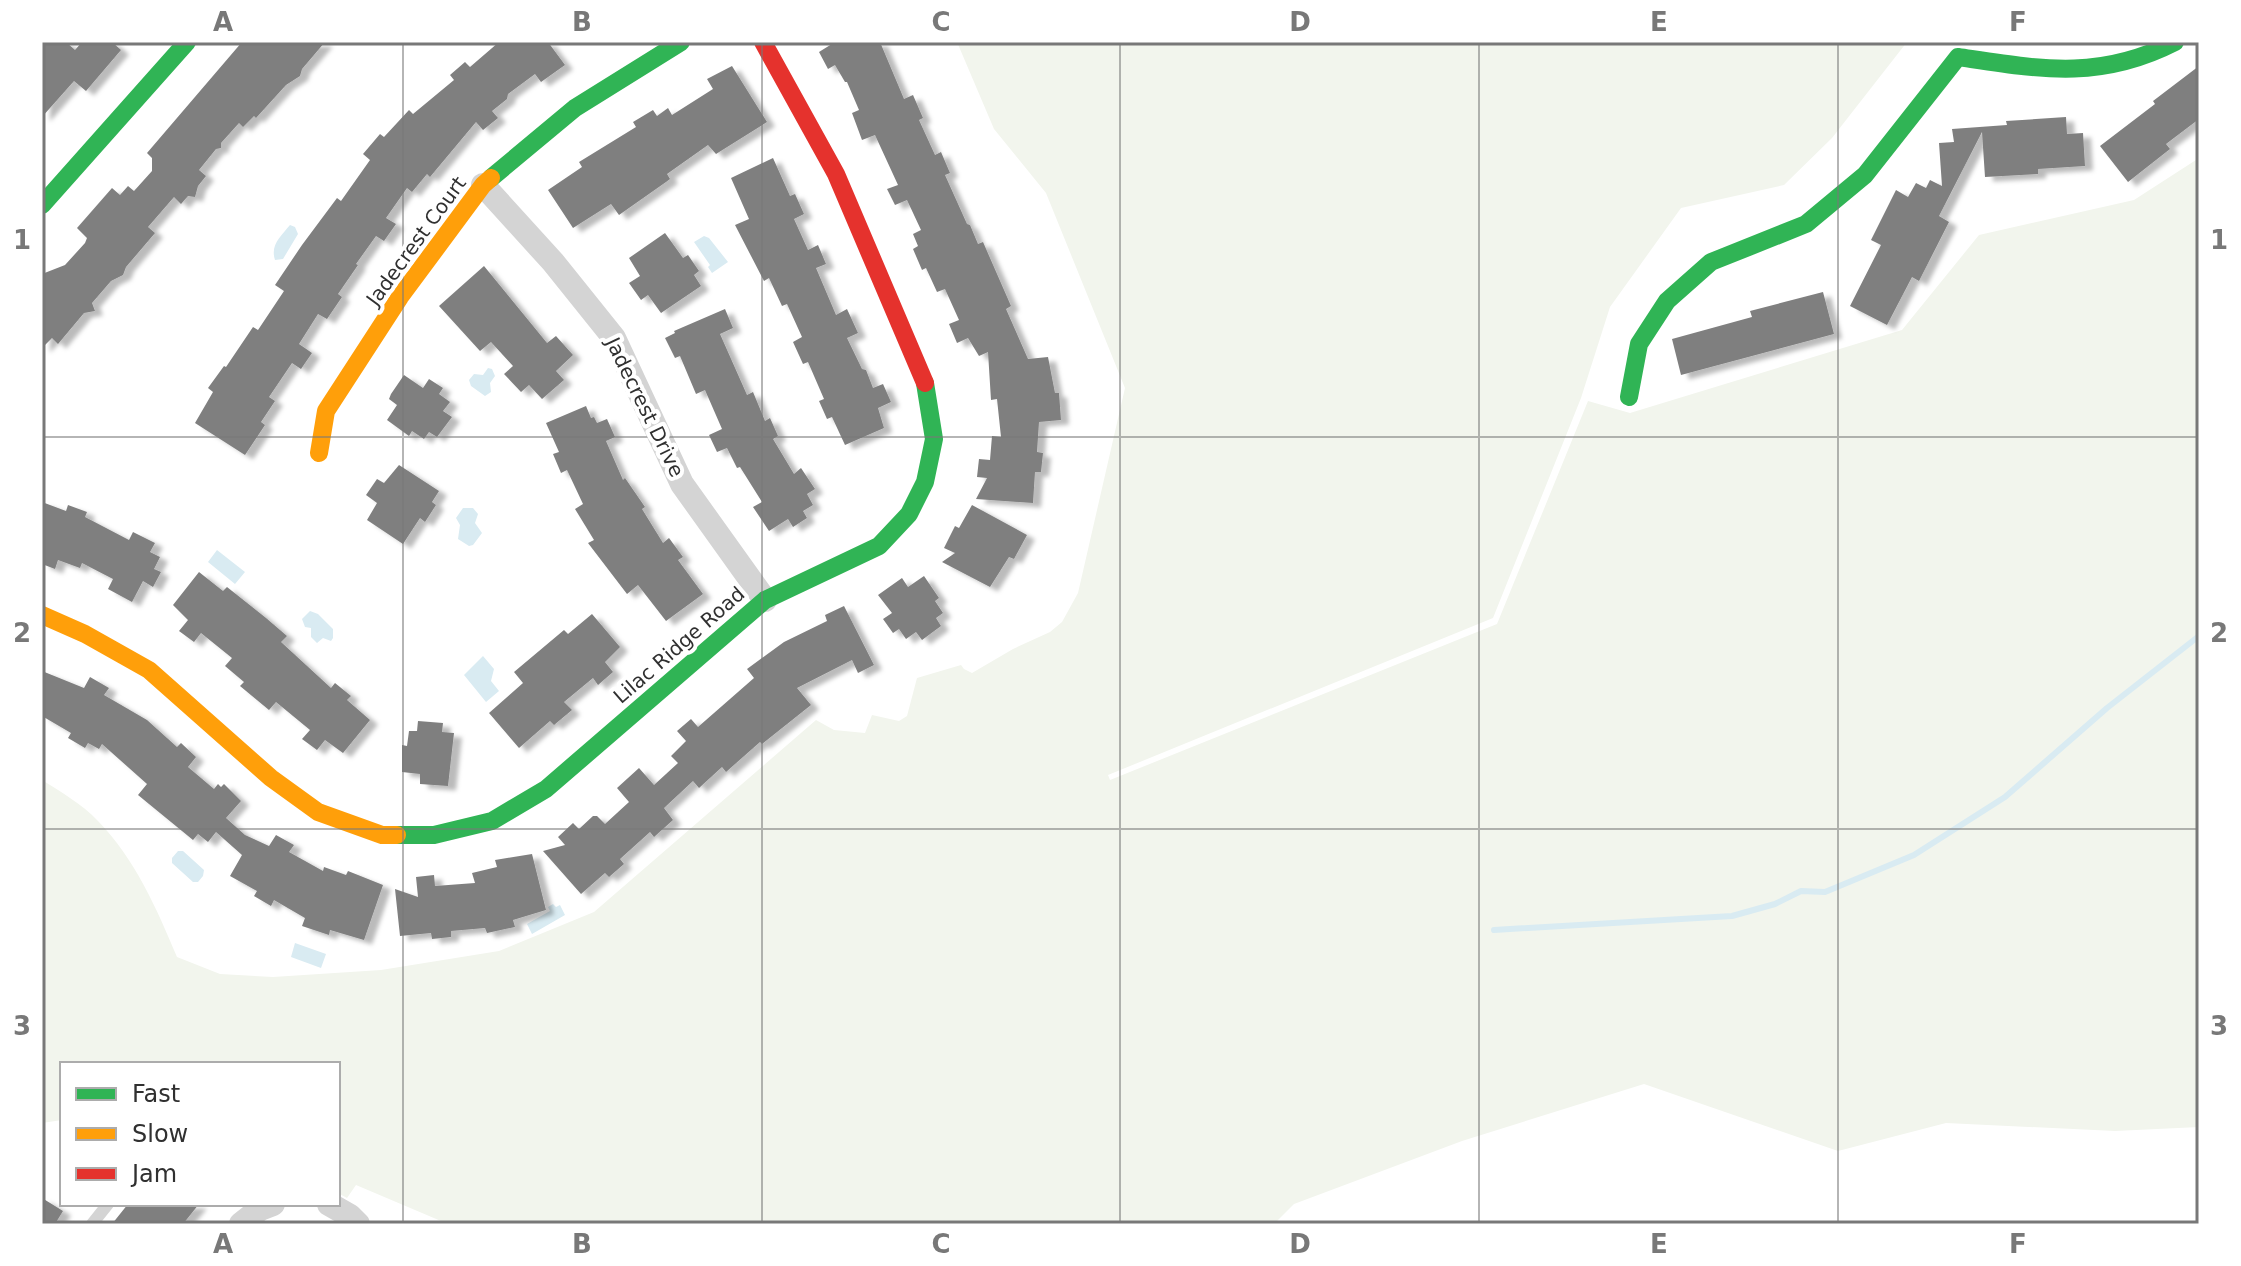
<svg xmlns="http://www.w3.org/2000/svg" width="2241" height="1266" font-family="'DejaVu Sans',sans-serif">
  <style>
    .green { fill: #f2f5ed }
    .water { fill: #d9ebf2 }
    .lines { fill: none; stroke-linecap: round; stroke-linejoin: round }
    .stream { stroke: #d9ebf2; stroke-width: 6 }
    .building { fill: #7f7f7f; filter: url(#shadow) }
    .lane { stroke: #d4d4d4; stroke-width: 12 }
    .street { stroke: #d4d4d4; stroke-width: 24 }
    .fast { stroke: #30b455; stroke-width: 18 }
    .slow { stroke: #ff9f0a; stroke-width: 18 }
    .jam { stroke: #e5322d; stroke-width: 18 }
    .grid { fill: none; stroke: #787878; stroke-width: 2; stroke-opacity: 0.55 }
    .labels { text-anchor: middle; stroke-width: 8; stroke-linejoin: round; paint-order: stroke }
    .street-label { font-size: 20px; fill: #303030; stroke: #fff }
    .neatline { fill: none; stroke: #787878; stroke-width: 3 }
    .grid-label { font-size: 26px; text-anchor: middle; font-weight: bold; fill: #787878 }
  </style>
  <defs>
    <filter id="shadow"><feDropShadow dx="8" dy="4.5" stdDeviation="2" flood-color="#0004"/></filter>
  </defs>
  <rect width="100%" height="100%" fill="#fff"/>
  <path class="green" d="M957 42H1907L1832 138 1784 185 1681 208 1610 307 1581 398 1493 618 1108 775 1110 780 1497 624 1588 401 1630 413 1902 330 1979 235 2134 200 2199 158V1127L2115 1131 1946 1123 1838 1151 1644 1084 1462 1141 1294 1204 1274 1224H448L356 1185 347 1198 338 1193V1064H62V1120L42 1123V780C61 792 82 804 98 821 135 859 157 909 177 957L220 974 273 977 381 970 499 951 594 912 816 720 834 730 865 733 872 715 899 721 907 716 917 678 961 665 964 669 972 673 1013 649 1050 632 1062 622 1078 593 1125 388 1046 193 994 129Z"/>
  <path class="water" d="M290 225 295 227 298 234 283 259 275 260C270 245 281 236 290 225Z
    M704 236 709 238 728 262 712 273 708 267 710 265 694 242Z
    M488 368 492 369 495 376 490 383 491 392 485 396 471 386 469 380 474 374 483 375Z
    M463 508H473L478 514 475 523 482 533 473 545 469 546 458 539 460 525 456 518Z
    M217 550 245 572 235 584 208 562Z
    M310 611 318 614 333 629V638L331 641 323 638 317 643 311 637V628L305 627 302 619Z
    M483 656 494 669 491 681 499 691 486 702 464 675Z
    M178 851H183L204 870 203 876 198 882H193L172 863V858Z
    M553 904 556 907 560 905 565 915 532 934 527 924 550 911 548 907Z
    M295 943 326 954 321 968 291 957Z"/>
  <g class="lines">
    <path class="stream" d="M1494 930 1732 916 1775 904 1801 891 1825 892 1914 855 2005 797 2107 708 2199 636"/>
  </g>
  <path class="building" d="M42 42H66L75 50 82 42H112L121 50 86 91 74 81 42 117Z
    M242 42H325L302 69 300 76 286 85 256 118 254 116 243 127 239 123 221 143V148L216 149 199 170 206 176 198 186 195 197 188 196 181 204 174 197 148 227 155 233 126 267 123 275 111 281 92 303 95 311 84 313 58 344 52 338 42 348V274L65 265 85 243 87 238 77 228 112 188 120 195 128 186 134 191 152 171V158L147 153Z
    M499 42H548L565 65 541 82 535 74 508 94 507 99 492 111 498 118 483 130 476 122 430 177 427 174 412 192 407 188 386 218 396 224 384 241 376 236 356 264 358 265 338 294 342 297 327 319 318 314 299 344 312 353 301 369 292 363 269 397 275 401 261 422 265 425 245 455 195 423 213 392 208 388 224 366 226 367 253 327 258 330 284 291 275 285 302 245 337 198 341 201 370 160 363 154 380 134 384 137 409 110 413 114 454 80 450 75 465 62 470 67Z
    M835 42H880L904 99 913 95 923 118 919 120 935 155 941 152 950 173 945 175 967 224 970 225 978 244 983 242 1011 306 1006 309 1028 359 1048 357 1055 393H1059L1061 420 1039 422 1037 452 1043 453 1041 472H1035L1033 503 976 499 987 478 977 477 979 459 990 460 992 436 1001 437 997 399 991 400 988 352 979 356 968 338 957 343 949 324 959 320 945 289 937 292 926 268 922 270 913 249 918 246 913 234 921 230 907 200 895 205 887 189 898 185 875 135 862 140 852 113 859 110 847 82H845L835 65 828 69 819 52Z
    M732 66 767 122 716 154 708 145 667 174 670 179 666 182 619 215 611 204 573 228 548 190 582 167 579 162 636 127 633 122 653 110 657 116 668 108 672 115 713 89 707 79Z
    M2199 66V119L2166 144 2170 149 2128 182 2100 146 2155 104 2153 101Z
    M2066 117 2067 134 2083 133 2085 166 2038 169V174L1985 177 1982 132 1939 216 1949 222 1919 281 1912 277 1887 325 1850 306 1881 245 1871 240 1896 190 1908 197 1916 183 1926 188 1930 180 1942 186 1939 143 1954 142 1952 129 2007 125 2006 121Z
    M773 158 790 196 795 194 804 214 794 219 808 250 818 245 826 264 816 268 836 315 847 309 858 333 847 338 862 369 866 370 873 388 883 384 891 402 878 408 884 428 845 445 832 417 827 419 819 401 824 399 808 362 803 364 793 342 802 337 787 304 782 306 769 278 764 281 735 225 749 219 731 178Z
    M665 233 683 258 688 255 699 271 694 275 701 286 661 313 648 295 641 300 629 283 640 276 629 258Z
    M484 266 547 343 556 336 573 355 556 371 564 380 542 399 529 385 521 392 504 374 513 366 491 342 480 351 439 306Z
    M1823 292 1834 334 1681 375 1672 339 1752 317 1750 311Z
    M725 309 733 328 720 334 747 395 753 392 765 421 770 418 778 436 773 439 794 474 801 468 815 489 807 494 813 505 803 511 807 518 793 527 788 519 769 531 753 507 762 502 740 467 737 468 727 448 717 452 709 435 722 429 705 390 696 394 680 356 675 358 665 338 675 333 674 331Z
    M404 375 423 388 429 379 443 388 439 394 450 402 443 411 452 417 437 437 429 432 424 439 412 431 409 436 387 420 397 405 389 399 391 394Z
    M586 406 591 418 594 417 597 423 607 419 615 437 606 441 623 480 625 478 645 507 642 509 663 543 669 538 683 557 678 560 703 594 666 621 638 585 627 594 588 543 594 540 575 509 583 504 567 470 561 473 553 454 559 452 546 423Z
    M399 465 439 491 432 502 436 505 425 522 420 518 403 544 367 520 377 503 366 495 377 479 384 483Z
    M42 502 66 511 68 505 87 512 85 517 129 540 133 532 155 543 150 552 160 557 154 569 161 572 153 587 143 581 132 602 108 589 113 579 82 563 80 568 58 560 55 569 42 564Z
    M972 505 1027 535 1014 559 1009 557 990 587 942 562 955 553 944 548 955 526 959 528Z
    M199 572 223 591 227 587 266 618 287 636 281 642 331 688 335 683 351 696 347 700 370 720 343 753 325 740 317 750 302 739 310 730 276 702 269 710 240 686 244 682 225 666 232 658 201 633 194 642 179 631 188 620 173 605Z
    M924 576 939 598 935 601 943 613 936 618 941 626 922 640 916 632 906 639 899 629 893 633 883 619 892 613 878 595 902 578 908 587Z
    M844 606 874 665 858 673 852 660 797 688 811 705 762 744 760 742 726 772 722 767 699 788 693 781 664 808 673 820 654 837 650 832 620 859 624 864 609 877 605 873 581 894 543 851 565 845 558 837 573 823 579 829 593 816H597L605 824 629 802 617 788 639 768 654 785 678 763 671 756 686 741 677 731 691 719 698 727 754 678 747 669 784 642 827 621 825 615Z
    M592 614 620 647 605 662 613 672 598 685 593 678 564 702 572 710 554 725 550 721 519 748 489 713 523 683 514 672 564 630 568 634Z
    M42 671 84 688 90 677 109 688 104 695 147 720 177 747 181 743 196 757 188 767 214 789 218 784 221 787 224 784 241 801 226 818 245 835 269 846 276 835 294 845 289 852 323 871 324 867 346 875 348 871 383 885 364 940 330 930 329 935 302 926 305 918 274 900 271 906 254 896 257 891 230 876 242 855 216 832 208 842 198 834 193 840 138 795 147 784 102 744 99 749 88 743 85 748 68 738 71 733 42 716Z
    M418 721 443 723 442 732 454 733 448 786 420 784V774L402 772V745L407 746 409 731H417Z
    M532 854 546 910 513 920 515 927 487 933 485 928 451 931V937L432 939 431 933 400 936 395 889 418 897 416 877 434 875 435 886 475 883 472 873 497 867 495 860Z
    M42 1198 63 1211 55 1224H42Z
    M128 1204H199L183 1224H112Z"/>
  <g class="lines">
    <path class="lane" d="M92 1224 108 1204"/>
    <path class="street" d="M483 185 553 262 614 338 682 484 765 600
      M329 1204 350 1216 358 1224
      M241 1224 260 1209 273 1204"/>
    <path class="fast" d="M491 178 575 108 681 42
      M42 205 187 42
      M1629 397 1639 344 1667 301 1711 262 1806 224 1865 175 1958 57C2039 69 2099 81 2175 42
      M397 835H434L492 821 546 789 765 600 879 546 909 514 925 482 934 439 925 383"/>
    <path class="slow" d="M319 453 326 411 400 297 483 185 491 178
      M42 615 85 634 149 670 271 778 318 812 382 835H397"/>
    <path class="jam" d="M763 42 836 174 925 383"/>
  </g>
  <path class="grid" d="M403 42V1224M762 42V1224M1120 42V1224M1479 42V1224M1838 42V1224M42 437H2199M42 829H2199"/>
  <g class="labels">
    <g class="street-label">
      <text transform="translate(416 241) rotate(-54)" y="7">Jadecrest Court</text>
      <text transform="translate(645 407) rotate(64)" y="7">Jadecrest Drive</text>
      <text transform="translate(679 645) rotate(-41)" y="7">Lilac Ridge Road</text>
    </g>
  </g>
  <rect width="2241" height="1266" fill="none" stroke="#ffffff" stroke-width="88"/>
  <rect x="60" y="1062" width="280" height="144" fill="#ffffff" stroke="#acacac" stroke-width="2"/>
  <rect x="76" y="1088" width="40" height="12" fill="#30b455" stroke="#acacac" stroke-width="2"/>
  <text x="132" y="1102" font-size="24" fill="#303030">Fast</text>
  <rect x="76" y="1128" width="40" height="12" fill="#ff9f0a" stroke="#acacac" stroke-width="2"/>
  <text x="132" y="1142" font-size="24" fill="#303030">Slow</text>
  <rect x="76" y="1168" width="40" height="12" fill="#e5322d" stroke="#acacac" stroke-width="2"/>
  <text x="132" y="1182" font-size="24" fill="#303030">Jam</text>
  <rect x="44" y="44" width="2153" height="1178" class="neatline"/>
  <g class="grid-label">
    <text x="223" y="31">A</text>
    <text x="582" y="31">B</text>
    <text x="941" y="31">C</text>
    <text x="1300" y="31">D</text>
    <text x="1659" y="31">E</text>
    <text x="2018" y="31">F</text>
    <text x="22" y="249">1</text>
    <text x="2219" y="249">1</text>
    <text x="22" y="642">2</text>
    <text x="2219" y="642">2</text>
    <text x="22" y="1035">3</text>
    <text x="2219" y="1035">3</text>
    <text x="223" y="1253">A</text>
    <text x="582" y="1253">B</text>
    <text x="941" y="1253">C</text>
    <text x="1300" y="1253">D</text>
    <text x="1659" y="1253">E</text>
    <text x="2018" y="1253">F</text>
  </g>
</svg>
